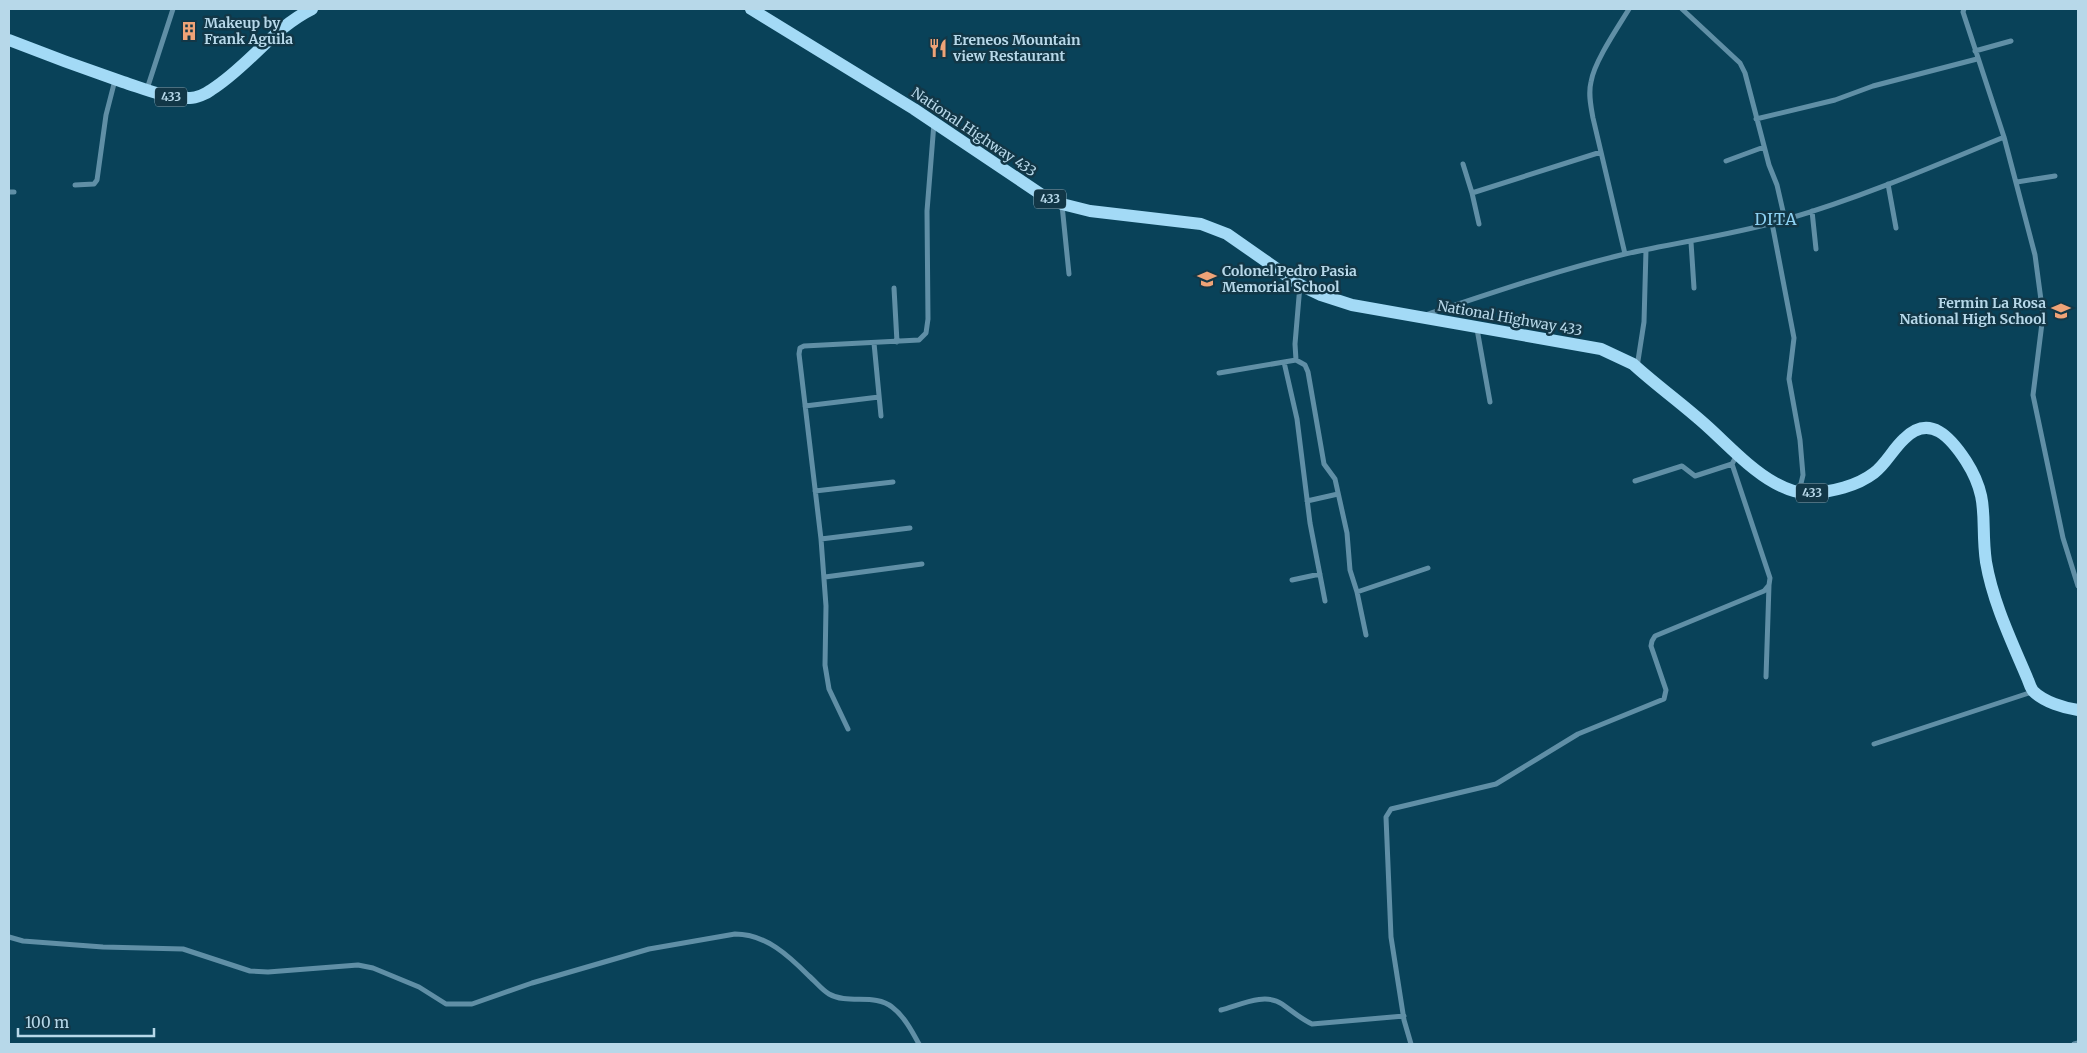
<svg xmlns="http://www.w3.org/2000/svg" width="2087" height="1053" font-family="Merriweather,serif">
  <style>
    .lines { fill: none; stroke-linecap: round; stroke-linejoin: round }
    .street { stroke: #608fa6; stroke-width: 5 }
    .primary { stroke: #a3daf6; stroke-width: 12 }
    .labels { text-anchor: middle; stroke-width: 5; stroke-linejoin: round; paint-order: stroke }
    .shield { fill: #123747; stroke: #86a8b8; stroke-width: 1 }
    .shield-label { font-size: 12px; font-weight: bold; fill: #b7d8e9 }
    .poi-label { font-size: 14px; font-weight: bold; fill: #b7d8e9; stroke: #123747; text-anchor: start }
    .street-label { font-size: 14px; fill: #b7d8e9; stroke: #123747 }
    .quarter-label { font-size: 16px; letter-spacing: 1px; fill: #8ed2f4; stroke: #123747 }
  </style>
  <rect width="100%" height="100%" fill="#094259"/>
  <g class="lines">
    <path class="street" d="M1682 9 1740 63 1745 73 1769 165 1777 185 1785 220
      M1964 9 1963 12 2004 137 2035 255 2043 315 2033 395 2063 538 2078 586
      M1975 51 2011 41
      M147 89 173 9
      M1756 119 1835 100 1873 86 1977 59
      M1726 161 1764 147
      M1463 164 1472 193 1601 152
      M2017 182 2055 176
      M1888 184 1896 228
      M75 185 94 184 97 180 106 115 115 80
      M9 192H14
      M1472 193 1479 224
      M1062 205 1069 274
      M1812 211 1816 249
      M1772 223 1794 338 1789 379 1800 440 1803 475 1799 492
      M1691 242 1694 288
      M1625 254 1593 118C1591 107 1588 94 1591 82 1594 62 1618 27 1629 9
      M1300 285 1295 344 1296 360 1305 365 1308 372 1324 464 1335 479 1347 533 1350 570 1357 592 1428 568
      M894 288 897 342
      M1425 315C1491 293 1558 270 1625 254 1678 242 1732 235 1784 220 1860 198 1932 167 2004 137
      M1477 329 1490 402
      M874 343 881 416
      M1296 360 1284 362 1297 419 1310 523 1325 601
      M1637 367 1644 322 1646 250
      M1219 373 1284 362
      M805 406 879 397
      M1635 481 1682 466 1695 476 1732 464
      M815 491 893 482
      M1307 501 1338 494
      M821 539 910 528
      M825 577 922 564
      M1292 580 1320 574
      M1357 592 1366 635
      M1766 677 1769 585
      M848 729 829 689 825 665 826 606 821 539 799 354 800 348 804 346 919 340 926 333 928 319 927 211 934 123
      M1874 744 2032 692
      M9 937 23 941 103 947 183 949 250 971 268 972 358 965 373 968 419 987 446 1004H472L532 983 649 949 735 934C766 934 789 956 809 976 816 982 822 990 829 994 848 1005 875 993 892 1007 904 1016 912 1031 919 1044
      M1221 1010C1240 1005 1265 992 1282 1004 1292 1011 1301 1019 1312 1024L1404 1016
      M1411 1044 1404 1020 1391 937 1386 817 1391 809 1496 784 1578 734 1664 699 1666 690 1651 646 1652 641 1655 636 1764 591 1769 585 1770 578 1732 464 1737 455
      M2074 1044 2078 1043"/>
    <path class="primary" d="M751 9 914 109 1045 197 1062 204 1090 211 1201 224 1227 234 1300 285 1321 295 1352 305 1601 349 1633 364C1657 386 1684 405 1708 427 1729 446 1750 469 1775 483 1786 489 1798 494 1810 493 1832 492 1857 486 1874 473 1886 464 1893 449 1904 439 1930 413 1951 438 1966 461 1991 500 1980 521 1986 562 1993 603 2012 642 2028 680 2029 683 2031 688 2033 691 2044 702 2064 708 2078 710
      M9 40C47 55 85 69 123 82 145 89 167 99 190 98 196 98 206 94 211 90 248 67 273 28 312 9"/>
  </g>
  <defs>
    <g id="building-bare" transform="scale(1.5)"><path d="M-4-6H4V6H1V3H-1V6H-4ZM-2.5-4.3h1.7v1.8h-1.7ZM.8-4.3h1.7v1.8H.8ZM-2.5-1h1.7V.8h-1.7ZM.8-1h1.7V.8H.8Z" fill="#efa377" stroke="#123747" stroke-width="2.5" paint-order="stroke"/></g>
    <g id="restaurant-bare" transform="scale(1.5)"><path d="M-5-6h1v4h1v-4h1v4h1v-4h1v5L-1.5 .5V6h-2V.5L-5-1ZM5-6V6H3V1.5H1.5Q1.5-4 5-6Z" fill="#efa377" stroke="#123747" stroke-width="2.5" paint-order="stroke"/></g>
    <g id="school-bare" transform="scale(1.5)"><path d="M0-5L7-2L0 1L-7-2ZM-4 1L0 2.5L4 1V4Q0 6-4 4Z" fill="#efa377" stroke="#123747" stroke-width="2.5" paint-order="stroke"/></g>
  </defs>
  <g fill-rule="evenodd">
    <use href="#building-bare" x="189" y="31"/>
    <use href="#restaurant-bare" x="938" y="48"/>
    <use href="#school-bare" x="1207" y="279"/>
    <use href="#school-bare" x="2061" y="311"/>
  </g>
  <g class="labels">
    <g class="shield">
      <rect x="155" y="87.5" width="32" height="19" rx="4"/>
      <rect x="1034" y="189.5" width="32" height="19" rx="4"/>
      <rect x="1796" y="483.5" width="32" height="19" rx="4"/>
    </g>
    <g class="shield-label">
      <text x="171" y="101">433</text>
      <text x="1050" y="203">433</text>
      <text x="1812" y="497">433</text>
    </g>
    <g class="poi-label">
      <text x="204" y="28">Makeup by<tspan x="204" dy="16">Frank Aguila</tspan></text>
      <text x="953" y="45">Ereneos Mountain<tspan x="953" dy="16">view Restaurant</tspan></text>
      <text x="1222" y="276">Colonel Pedro Pasia<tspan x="1222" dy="16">Memorial School</tspan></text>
      <text x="2046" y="308" text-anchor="end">Fermin La Rosa<tspan x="2046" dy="16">National High School</tspan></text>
    </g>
    <g class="street-label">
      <text transform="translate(974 132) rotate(34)" y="5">National Highway 433</text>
      <text transform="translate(1510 318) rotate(10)" y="5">National Highway 433</text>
    </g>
    <g class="quarter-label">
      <text x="1776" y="225">DITA</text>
    </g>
  </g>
  <rect width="2087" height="1053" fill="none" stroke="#b7d8e9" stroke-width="20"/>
  <path d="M18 1028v8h136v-8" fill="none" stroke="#b7d8e9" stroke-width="2.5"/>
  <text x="25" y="1028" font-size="15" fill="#b7d8e9" stroke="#123747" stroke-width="4" paint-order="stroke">100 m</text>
</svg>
